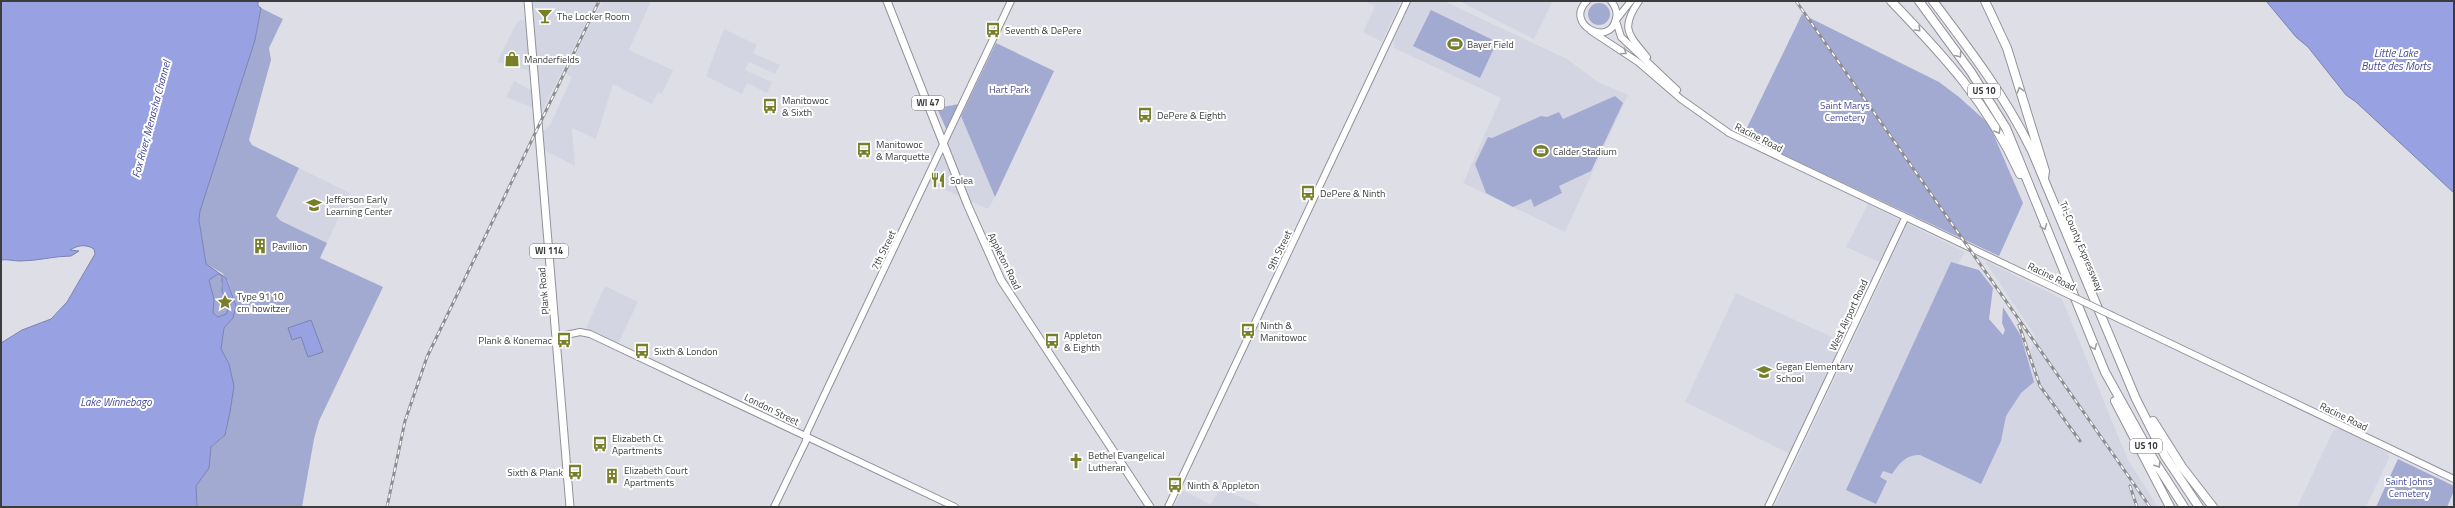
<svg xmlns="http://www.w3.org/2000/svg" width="2455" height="508" font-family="'Titillium Web',sans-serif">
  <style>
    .built { fill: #d3d5e3 }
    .green { fill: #a3aad1 }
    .water { fill: #98a2e2; stroke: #7c83b1; fill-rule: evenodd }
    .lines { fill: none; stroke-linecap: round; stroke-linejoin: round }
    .secondary-casing { stroke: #919299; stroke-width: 8 }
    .primary-casing { stroke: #919299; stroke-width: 9 }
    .highway-casing { stroke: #919299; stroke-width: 10 }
    .secondary { stroke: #fff; stroke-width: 6 }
    .primary { stroke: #fff; stroke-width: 7 }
    .highway { stroke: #fff; stroke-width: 8 }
    .rail-casing { stroke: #8d8e92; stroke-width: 3 }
    .rail { stroke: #fff; stroke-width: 1.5; stroke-dasharray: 4.5; stroke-linecap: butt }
    .secondary-bridge-casing { stroke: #919299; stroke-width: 8; stroke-linecap: butt }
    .secondary-bridge { stroke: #fff; stroke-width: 6 }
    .oneway { stroke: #9d9e9e }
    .labels { text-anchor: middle; stroke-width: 4; stroke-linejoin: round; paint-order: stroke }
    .shield { fill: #fff; stroke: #767678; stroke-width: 1 }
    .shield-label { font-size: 9px; font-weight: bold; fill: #3b3c3e }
    .poi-label { font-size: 10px; fill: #3b3c3e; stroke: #fff; text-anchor: start }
    .park-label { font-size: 10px; fill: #454b98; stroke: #fff }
    .street-label { font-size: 10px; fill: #3b3c3e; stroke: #fff }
    .water-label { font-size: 11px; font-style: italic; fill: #444a97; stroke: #fff }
  </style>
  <rect width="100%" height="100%" fill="#dedfe6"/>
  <path class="built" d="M531 1H597L541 113 531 10Z
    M602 1H651L629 50 673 70 662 94 658 92 652 104 613 84 596 139 572 128 575 166 544 150 543 131 550 125 572 77 565 73Z
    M1364 1H1401L1382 42 1363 32 1375 6Z
    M1411 1H1444L1567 59 1598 82 1628 95 1565 232 1463 183 1501 98 1394 48 1393 42Z
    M1459 1H1553L1534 39Z
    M520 20H524L526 24 530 71 497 62 515 26Z
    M724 29 757 45 753 53 780 65 775 74 749 62 745 70 772 82 767 93 747 83 742 94 706 76Z
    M514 81 531 90 533 108 506 97Z
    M961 116 995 197 988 209 930 183Z
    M299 168 350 193 327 243 281 221 276 216Z
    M1868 204 1965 252 1938 299 1979 480 2036 337 1984 260 2062 299 2128 460 2158 507H1774L1888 266 1846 247Z
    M605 286 638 302 618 344 586 328Z
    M1736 293 1843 342 1790 454 1685 402Z
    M2340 428 2388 453 2389 458 2366 507H2297L2333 431Z
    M1221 489 1260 505 1258 507H1174L1182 490 1210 504Z"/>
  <path class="green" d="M1588 14a11 11 0 1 1 22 0a11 11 0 1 1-22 0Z
    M261 8 283 19 269 48 271 60 249 140 252 145 299 168 276 216 281 221 327 243 320 258 383 287 319 421 314 439 302 507H197L196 486 209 467 211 447 223 437 226 432 234 386 229 364 221 349 224 328 233 318 236 306 228 281 222 273 206 264 199 220 200 211 255 40Z
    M1431 10 1497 42 1480 78 1413 46Z
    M1802 14 1939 82 1959 97 1989 124 2023 203 1999 256 1743 136Z
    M996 43 1054 71 995 197 961 116Z
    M1615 96 1623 103 1591 171 1559 186 1562 193 1534 207 1531 199 1513 207 1486 193 1475 164 1488 137 1492 138 1541 116 1547 117 1559 112 1563 119Z
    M959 104 949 126 946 129 937 108Z
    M1951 262 1979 270 1993 288 1989 319 2003 335 2005 330 2002 323 2003 307 2021 336 2034 382 2021 393 2006 416 2001 441 1981 484 1920 455C1906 454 1899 464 1892 474L1883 471 1880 477 1887 481 1876 504 1846 490Z
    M218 274 223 277 221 285 224 295 230 304 226 314 218 317 213 313 214 299 209 280Z
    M2398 459 2454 486V491L2447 507H2376Z"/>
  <path class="water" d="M1 1H258V6L261 8 255 40 200 211 199 220 206 264 226 278 236 306 233 318 224 328 221 349 229 364 234 386 230 412 225 435 211 447 209 468 196 486 197 507H1V343L22 330 51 319 67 302 95 254 94 249C86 244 78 245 70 250L79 251 71 256C54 256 38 261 20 261 14 261 7 259 1 260ZM218 274 222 276V292L230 304 226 314 218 317 213 313 214 299 209 280Z
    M2266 1H2454V193L2356 102 2346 95 2308 47 2296 37Z
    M311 320 323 352 308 357 301 337 292 340 288 328Z"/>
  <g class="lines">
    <g class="secondary-casing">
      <path id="secondary" d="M1587 1C1563 24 1611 49 1616 18 1618 11 1615 6 1611 1
        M1639 1C1620 28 1628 34 1647 57
        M1616 20 1631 1
        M1616 21 1621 37 1677 90
        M1591 31 1638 62 1681 99 1729 133 2059 290
        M2113 316 2454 479
        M557 337 580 332 590 334 955 507
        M774 507 806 441 807 432 829 385 1011 1
        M1168 507 1407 1
        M1768 507 1905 218"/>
    </g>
    <g class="primary-casing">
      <path id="primary" d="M528 1 570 507
        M887 1 968 206 1001 280 1150 507"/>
    </g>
    <g class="highway-casing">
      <path id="highway" d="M1891 1C1945 57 1987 102 2020 174
        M1919 1 1971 72 2006 128 2105 372 2155 462 2184 507
        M1933 1C1970 50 2005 96 2032 151L2136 399 2165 456 2199 507
        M1985 1 2007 48 2045 171 2044 178
        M2115 401 2170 507
        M2153 421 2182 467 2213 507"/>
    </g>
    <use href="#secondary" class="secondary"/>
    <use href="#primary" class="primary"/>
    <use href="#highway" class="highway"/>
    <g class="rail-casing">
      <path id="rail" d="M1796 1 2150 507
        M2019 325 2040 386 2080 441
        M2130 486 2137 507
        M387 507 405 421 427 357 599 1"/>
    </g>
    <use href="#rail" class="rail"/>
    <g class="secondary-bridge-casing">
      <path id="secondary-bridge" d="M2059 290 2113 316"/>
    </g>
    <use href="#secondary-bridge" class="secondary-bridge"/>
  </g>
  <defs><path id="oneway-chevron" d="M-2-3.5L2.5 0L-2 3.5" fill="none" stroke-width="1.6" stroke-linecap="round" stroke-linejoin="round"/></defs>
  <g class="oneway">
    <use href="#oneway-chevron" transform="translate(1918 29) rotate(46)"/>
    <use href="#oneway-chevron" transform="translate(1624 52) rotate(34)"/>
    <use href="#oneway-chevron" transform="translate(1959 55) rotate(54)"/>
    <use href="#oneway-chevron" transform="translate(2020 90) rotate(-106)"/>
    <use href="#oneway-chevron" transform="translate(1998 131) rotate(60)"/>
    <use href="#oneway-chevron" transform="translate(2044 227) rotate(69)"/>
    <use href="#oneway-chevron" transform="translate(2094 347) rotate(68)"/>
    <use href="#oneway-chevron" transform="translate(2158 465) rotate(58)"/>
  </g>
  <defs>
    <g id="bar-bare" transform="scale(1.2)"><path d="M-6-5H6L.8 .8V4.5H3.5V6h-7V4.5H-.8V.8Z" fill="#787f29" stroke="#fff" stroke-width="2.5" paint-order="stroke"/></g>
    <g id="bus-bare" transform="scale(1.2)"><path d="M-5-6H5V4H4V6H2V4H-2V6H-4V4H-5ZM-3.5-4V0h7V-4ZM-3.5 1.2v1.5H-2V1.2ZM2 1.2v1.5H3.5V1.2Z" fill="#787f29" stroke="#fff" stroke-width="2.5" paint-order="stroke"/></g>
    <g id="stadium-bare" transform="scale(1.2)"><path d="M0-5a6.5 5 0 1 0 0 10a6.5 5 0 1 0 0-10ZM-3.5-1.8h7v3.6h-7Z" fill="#787f29" stroke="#fff" stroke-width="2.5" paint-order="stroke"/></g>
    <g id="shop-bare" transform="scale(1.2)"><path d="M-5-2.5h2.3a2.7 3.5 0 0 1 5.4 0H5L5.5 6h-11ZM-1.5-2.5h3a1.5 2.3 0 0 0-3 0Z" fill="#787f29" stroke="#fff" stroke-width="2.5" paint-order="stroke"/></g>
    <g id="restaurant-bare" transform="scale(1.2)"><path d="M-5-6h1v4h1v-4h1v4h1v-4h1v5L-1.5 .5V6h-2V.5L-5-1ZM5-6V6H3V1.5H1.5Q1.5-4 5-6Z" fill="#787f29" stroke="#fff" stroke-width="2.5" paint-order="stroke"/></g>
    <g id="school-bare" transform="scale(1.2)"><path d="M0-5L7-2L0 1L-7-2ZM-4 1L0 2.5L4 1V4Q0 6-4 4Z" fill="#787f29" stroke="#fff" stroke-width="2.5" paint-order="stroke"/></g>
    <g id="building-bare" transform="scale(1.2)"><path d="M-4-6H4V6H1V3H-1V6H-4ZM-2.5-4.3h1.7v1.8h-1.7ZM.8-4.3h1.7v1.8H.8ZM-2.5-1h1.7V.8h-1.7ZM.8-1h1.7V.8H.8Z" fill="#787f29" stroke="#fff" stroke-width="2.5" paint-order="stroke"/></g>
    <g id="sight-bare" transform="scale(1.2)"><path d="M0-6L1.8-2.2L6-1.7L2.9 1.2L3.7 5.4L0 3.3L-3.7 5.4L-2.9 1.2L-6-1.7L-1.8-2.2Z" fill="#787f29" stroke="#fff" stroke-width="2.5" paint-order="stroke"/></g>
    <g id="church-bare" transform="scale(1.2)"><path d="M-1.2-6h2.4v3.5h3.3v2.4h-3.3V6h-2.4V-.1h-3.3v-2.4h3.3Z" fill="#787f29" stroke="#fff" stroke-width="2.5" paint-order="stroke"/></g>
  </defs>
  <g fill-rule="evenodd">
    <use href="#bar-bare" x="545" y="16"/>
    <use href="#bus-bare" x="993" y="30"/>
    <use href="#stadium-bare" x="1455" y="44"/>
    <use href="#shop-bare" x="512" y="59"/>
    <use href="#bus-bare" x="770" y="106"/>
    <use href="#bus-bare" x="1145" y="115"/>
    <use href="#bus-bare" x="864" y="150"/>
    <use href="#stadium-bare" x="1541" y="151"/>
    <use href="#restaurant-bare" x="938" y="180"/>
    <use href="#bus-bare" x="1308" y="193"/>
    <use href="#school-bare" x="314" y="205"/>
    <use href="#building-bare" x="260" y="246"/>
    <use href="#sight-bare" x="225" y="302"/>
    <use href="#bus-bare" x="1248" y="331"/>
    <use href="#bus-bare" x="564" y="340"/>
    <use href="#bus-bare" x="1052" y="341"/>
    <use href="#bus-bare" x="642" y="351"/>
    <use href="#school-bare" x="1764" y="372"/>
    <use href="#bus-bare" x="600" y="444"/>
    <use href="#church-bare" x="1076" y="461"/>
    <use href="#bus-bare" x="575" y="472"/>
    <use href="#building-bare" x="612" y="476"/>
    <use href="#bus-bare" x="1175" y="485"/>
  </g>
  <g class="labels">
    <g class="shield">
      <rect x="1968" y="84" width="32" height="14" rx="3"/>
      <rect x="912" y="96" width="32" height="14" rx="3"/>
      <rect x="530" y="244" width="38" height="14" rx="3"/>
      <rect x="2130" y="439" width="32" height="14" rx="3"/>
    </g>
    <g class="shield-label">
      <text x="1984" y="94">US 10</text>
      <text x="928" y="106">WI 47</text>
      <text x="549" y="254">WI 114</text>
      <text x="2146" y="449">US 10</text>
    </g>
    <g class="poi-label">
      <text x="557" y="20">The Locker Room</text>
      <text x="1005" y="34">Seventh &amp; DePere</text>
      <text x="1467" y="48">Bayer Field</text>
      <text x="524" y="63">Manderfields</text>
      <text x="782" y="104">Manitowoc<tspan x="782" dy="12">&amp; Sixth</tspan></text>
      <text x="1157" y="119">DePere &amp; Eighth</text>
      <text x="876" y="148">Manitowoc<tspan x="876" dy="12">&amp; Marquette</tspan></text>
      <text x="1553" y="155">Calder Stadium</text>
      <text x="950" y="184">Solea</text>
      <text x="1320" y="197">DePere &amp; Ninth</text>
      <text x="326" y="203">Jefferson Early<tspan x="326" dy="12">Learning Center</tspan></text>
      <text x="272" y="250">Pavillion</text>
      <text x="237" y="300">Type 91 10<tspan x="237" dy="12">cm howitzer</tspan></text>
      <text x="1260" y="329">Ninth &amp;<tspan x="1260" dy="12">Manitowoc</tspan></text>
      <text x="1064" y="339">Appleton<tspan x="1064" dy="12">&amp; Eighth</tspan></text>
      <text x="552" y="344" text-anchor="end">Plank &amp; Konemac</text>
      <text x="654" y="355">Sixth &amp; London</text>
      <text x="1776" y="370">Gegan Elementary<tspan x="1776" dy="12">School</tspan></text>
      <text x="612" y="442">Elizabeth Ct.<tspan x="612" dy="12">Apartments</tspan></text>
      <text x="1088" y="459">Bethel Evangelical<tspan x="1088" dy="12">Lutheran</tspan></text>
      <text x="624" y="474">Elizabeth Court<tspan x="624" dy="12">Apartments</tspan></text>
      <text x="563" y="476" text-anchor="end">Sixth &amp; Plank</text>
      <text x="1187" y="489">Ninth &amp; Appleton</text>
    </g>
    <g class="park-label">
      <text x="1009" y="93">Hart Park</text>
      <text x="1845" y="109">Saint Marys<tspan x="1845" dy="12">Cemetery</tspan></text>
      <text x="2409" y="485">Saint Johns<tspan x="2409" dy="12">Cemetery</tspan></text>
    </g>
    <g class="street-label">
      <text transform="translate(1759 137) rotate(27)" y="4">Racine Road</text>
      <text transform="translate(2082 246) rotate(67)" y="4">Tri-County Expressway</text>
      <text transform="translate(883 250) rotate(-64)" y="4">7th Street</text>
      <text transform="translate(1279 250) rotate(-64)" y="4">9th Street</text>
      <text transform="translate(1005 261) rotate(64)" y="4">Appleton Road</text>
      <text transform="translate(2052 276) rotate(26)" y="4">Racine Road</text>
      <text transform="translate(543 291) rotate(-95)" y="4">Plank Road</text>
      <text transform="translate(1848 315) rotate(-65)" y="4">West Airport Road</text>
      <text transform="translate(772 409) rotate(26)" y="4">London Street</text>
      <text transform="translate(2344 416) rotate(26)" y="4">Racine Road</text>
    </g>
    <g class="water-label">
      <text x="2396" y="57">Little Lake<tspan x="2396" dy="13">Butte des Morts</tspan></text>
      <text transform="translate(151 119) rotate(-75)" y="4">Fox River, Menasha Channel</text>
      <text x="116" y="406">Lake Winnebago</text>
    </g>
  </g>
  <rect width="2455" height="508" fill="none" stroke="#3b3c3e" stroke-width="4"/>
</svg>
